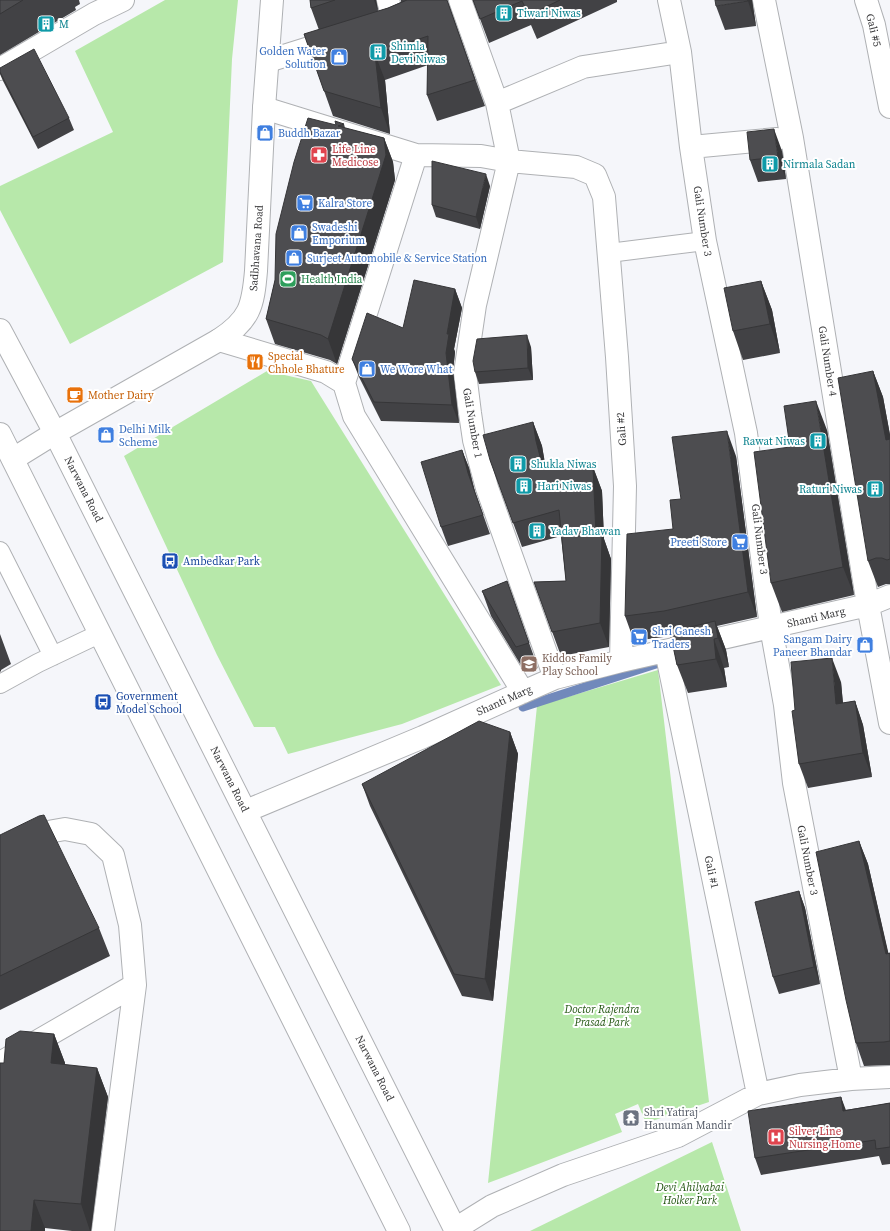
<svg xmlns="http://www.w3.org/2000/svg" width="890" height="1231" font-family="'Source Serif 4',serif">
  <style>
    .green { fill: #b7e8aa }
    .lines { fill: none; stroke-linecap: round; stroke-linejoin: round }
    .stream { stroke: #7189bb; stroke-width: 9 }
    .service-casing { stroke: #afb1b4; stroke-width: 20 }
    .minor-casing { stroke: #afb1b4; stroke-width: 24 }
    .tertiary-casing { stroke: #afb1b4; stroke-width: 24 }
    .secondary-casing { stroke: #afb1b4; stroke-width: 24 }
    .service { stroke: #fff; stroke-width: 18 }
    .minor { stroke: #fff; stroke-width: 22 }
    .tertiary { stroke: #fff; stroke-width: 22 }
    .secondary { stroke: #fff; stroke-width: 22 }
    .wall { fill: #424245 }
    .shaded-wall { fill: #363638 }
    .building { fill: #4d4d50; stroke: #363638 }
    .labels { text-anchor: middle; stroke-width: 4; stroke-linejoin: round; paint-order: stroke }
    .culture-label { font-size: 11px; fill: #0d838f; stroke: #fff; text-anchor: start }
    .street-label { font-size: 11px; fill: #3b3b3d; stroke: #fff }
    .shop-label { font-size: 11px; fill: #366cbe; stroke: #fff; text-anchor: start }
    .health-label { font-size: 11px; fill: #be3a42; stroke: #fff; text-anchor: start }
    .leisure-label { font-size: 11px; fill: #27864d; stroke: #fff; text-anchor: start }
    .food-label { font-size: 11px; fill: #c56008; stroke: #fff; text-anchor: start }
    .transit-label { font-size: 11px; fill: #164399; stroke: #fff; text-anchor: start }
    .education-label { font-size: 11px; fill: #785e54; stroke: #fff; text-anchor: start }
    .park-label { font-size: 11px; font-style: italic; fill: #1f530e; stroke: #fff }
    .worship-label { font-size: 11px; fill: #5b616d; stroke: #fff; text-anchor: start }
  </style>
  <rect width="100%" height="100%" fill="#f5f6fa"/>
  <path class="green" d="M165 0H238L232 59 223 262 70 344 0 210V186L113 132 75 51Z
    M267 371 311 381 501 685 402 724 288 754 275 727H254L217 655 124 456Z
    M658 670 709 1102 646 1123 638 1104 615 1114 622 1132 488 1183 537 706Z
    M712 1142 741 1231H530Z"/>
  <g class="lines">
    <path class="stream" d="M523 707 659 663"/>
    <g class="service-casing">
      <path id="service" d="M609 253 705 241
        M0 551 53 656
        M0 684 38 663 99 634"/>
    </g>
    <g class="minor-casing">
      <path id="minor" d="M388 0 394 22
        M460 0 497 103 509 161 475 305 465 373 470 413 474 440 487 488 555 678
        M669 0 680 52 691 147 705 241 746 433 771 627 785 705 794 783 851 1079
        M764 0 792 138 868 605 890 723
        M866 0 874 25 890 107
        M268 61 338 39
        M0 69 94 14 123 0
        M497 103 583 67 680 52
        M264 108 416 155 481 156 509 161 576 167 595 175 604 197 617 357 625 486 621 661
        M691 147 777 139
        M416 155 344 383 354 416 523 692
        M219 340 326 372 344 383
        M666 651 758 1094
        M246 811 423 737 523 692 555 678 621 661 868 605 890 596
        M0 851 31 835 65 829 91 834 113 855 130 925 135 985 103 1231
        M0 1063 135 985
        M455 1229 492 1206 563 1175 678 1136 758 1094 800 1085 851 1079 890 1077"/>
    </g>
    <g class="tertiary-casing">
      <path id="tertiary" d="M13 459 55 433 219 340C250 320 253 306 256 271L264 108 272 0"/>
    </g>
    <g class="secondary-casing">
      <path id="secondary" d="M0 330 55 433 456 1231
        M0 434 399 1231"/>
    </g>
    <use href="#service" class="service"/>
    <use href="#minor" class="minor"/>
    <use href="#tertiary" class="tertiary"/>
    <use href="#secondary" class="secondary"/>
  </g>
  <path class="wall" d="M0 0H79L80 4 75 7 76 10 0 55Z
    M310 0H376L378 11 388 8 401 2V0H447L485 106 437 121 427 95 428 65 385 80 390 134 333 116 304 34 319 30 311 8Z
    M473 0H617V2L537 39 531 25 489 43Z
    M752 0 756 26 725 30 716 6Z
    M0 68 69 118 74 130 38 149 3 81 0 74Z
    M344 124 345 128 384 138 393 162 395 180 337 364 330 360 275 344 266 319 275 280 336 125Z
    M782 151 786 179 758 182 750 160Z
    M490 186 480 229 436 217 432 205Z
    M761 281 772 310 780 353 743 360 733 331Z
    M455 289 462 308 454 349 455 352 453 371 459 423 381 421 359 377 352 359 403 328Z
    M531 347 533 380 479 384 475 372Z
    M873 371 883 397 890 435V584H886L878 587 868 561Z
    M533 422 542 446 546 468 593 467 602 491 604 539 611 559 609 647 561 656 534 582 566 581 561 536 522 547 490 460Z
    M827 430 854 595 782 612 771 583Z
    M462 450 469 468 475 492 490 534 448 546 441 527Z
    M736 456 757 617 717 626 726 650 729 667 724 668 727 687 688 693 677 665 671 636 634 641 625 616 673 529 681 499Z
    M507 581 538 668 525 672 491 616 482 591Z
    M0 634 11 664 1 670V671L0 672Z
    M841 682 843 703 855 701 863 725 872 777 808 788 799 764 795 710Z
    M510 732 518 754 493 1001 462 996 370 806 362 784Z
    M0 835 99 928 110 956 0 1010Z
    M859 841 868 864 888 953H890V1065L864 1066 856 1043Z
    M799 891 805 908 820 984 779 994 773 977Z
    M54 1034 65 1063 64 1065 97 1068 108 1097 91 1231H72L45 1228V1231H0L4 1063Z
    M841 1097 845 1110 890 1103V1164L882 1165 879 1156 761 1175 755 1158Z"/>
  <path class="shaded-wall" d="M374 0H376L379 14Z
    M747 0H752L756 26 748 1Z
    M375 54 385 80 390 134 381 108Z
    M774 129 782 151 786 179 778 157Z
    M384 138 393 162 395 180 337 364 328 339Z
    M486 174 490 186 480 229 476 217Z
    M761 281 772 310 780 353 770 324Z
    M455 289 462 308 454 349 455 352 453 371 459 423 452 405 446 353 447 334Z
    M527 335 531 347 533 380 528 368Z
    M873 371 883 397 890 435V450L886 440Z
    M816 401 827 430 854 595 843 567Z
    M533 422 542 446 545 465 552 492 543 468 536 441Z
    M727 431 736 456 757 617 748 592Z
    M462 450 469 468 475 492 490 534 468 473Z
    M593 467 602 491 604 539 611 559 609 647 600 623Z
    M715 621 726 650 729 667 718 638Z
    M714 639 724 668 727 687 716 659Z
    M832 658 841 682 845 728 836 704Z
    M855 701 863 725 872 777 863 753Z
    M510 732 518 754 493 1001 485 979Z
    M859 841 868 864 890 960 886 954Z
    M799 891 805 908 820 984 814 967Z
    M54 1034 65 1063 61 1092 51 1063Z
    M97 1068 108 1097 91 1231H90L81 1204Z
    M841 1097 847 1113 843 1111Z
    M34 1200 45 1228V1231H31Z"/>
  <path class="building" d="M0 0H23L0 14Z
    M310 0H335L311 8Z
    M407 0H447L475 80 427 95 428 36 375 54 381 108 324 91 304 34 388 8Z
    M473 0H560L529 15 522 1 480 19Z
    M715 0H747L748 1 716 6Z
    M34 49 69 118 33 137 0 72V68Z
    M308 118 336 125 335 121 344 124 338 126 384 138 386 155 328 339 321 335 266 319 275 280 276 234 294 162Z
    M774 129 778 157 750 160 747 132Z
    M432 161 486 174 476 217 432 205Z
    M414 280 455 289 447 334H449L446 353 452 405 374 402 352 359 367 313 403 328Z
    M761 281 770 324 733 331 724 288Z
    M527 335 528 368 475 372 473 361 477 339Z
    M873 371 886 440 890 439V559L887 560 882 558H876L868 561 838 378Z
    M816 401 843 567 771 583 754 452 790 447 784 406Z
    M533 422 536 441 543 468 593 467 596 535H602L600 623 552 632 534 582 566 581 559 510 513 523 490 460 483 435Z
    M727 431 748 592 664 611 625 616 627 534 673 529 670 500 681 499 672 437Z
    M462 450 468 473 483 515 441 527 421 462Z
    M507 581 529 643 516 647 482 591Z
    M715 621 718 638 714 639 716 659 677 665 670 632Z
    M832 658 836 704 855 701 863 753 799 764 792 711 795 710 791 662Z
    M479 721 510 732 485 979 454 974 362 784Z
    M44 815 99 928 0 976V835L39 816Z
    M859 841 886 954 890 953V1041L884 1042 856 1043 846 1000 816 852Z
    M799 891 814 967 773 977 755 902Z
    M20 1031 54 1034 51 1063 97 1068 81 1204 34 1200 31 1231H0V1063H4L6 1039Z
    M841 1097 843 1111 890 1103V1147L876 1149 875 1140 755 1158 748 1111Z"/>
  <defs>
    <g id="building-square" transform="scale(0.9)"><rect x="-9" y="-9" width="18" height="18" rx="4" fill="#0f9aa8" stroke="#fff"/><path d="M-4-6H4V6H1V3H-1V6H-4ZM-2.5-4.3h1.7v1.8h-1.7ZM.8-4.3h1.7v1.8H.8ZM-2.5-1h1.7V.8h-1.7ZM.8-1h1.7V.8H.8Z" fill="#fff"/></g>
    <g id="shop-square" transform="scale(0.9)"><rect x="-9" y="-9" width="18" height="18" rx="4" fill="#3f7fe0" stroke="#fff"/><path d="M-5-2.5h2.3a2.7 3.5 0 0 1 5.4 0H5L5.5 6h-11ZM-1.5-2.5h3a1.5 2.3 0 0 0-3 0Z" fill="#fff"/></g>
    <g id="pharmacy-square" transform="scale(0.9)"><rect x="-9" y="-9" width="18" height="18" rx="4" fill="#e0444e" stroke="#fff"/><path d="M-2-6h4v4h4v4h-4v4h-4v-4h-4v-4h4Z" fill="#fff"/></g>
    <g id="supermarket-square" transform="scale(0.9)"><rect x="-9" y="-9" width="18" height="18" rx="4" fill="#3f7fe0" stroke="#fff"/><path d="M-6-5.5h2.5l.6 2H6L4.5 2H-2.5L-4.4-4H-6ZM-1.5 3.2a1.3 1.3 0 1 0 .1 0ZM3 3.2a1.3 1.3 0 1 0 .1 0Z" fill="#fff"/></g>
    <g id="stadium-square" transform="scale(0.9)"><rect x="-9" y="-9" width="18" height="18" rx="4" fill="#2e9e5b" stroke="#fff"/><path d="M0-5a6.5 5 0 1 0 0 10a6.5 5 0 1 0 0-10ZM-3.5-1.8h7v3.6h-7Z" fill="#fff"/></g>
    <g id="restaurant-square" transform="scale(0.9)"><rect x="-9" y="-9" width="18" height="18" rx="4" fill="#e8710a" stroke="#fff"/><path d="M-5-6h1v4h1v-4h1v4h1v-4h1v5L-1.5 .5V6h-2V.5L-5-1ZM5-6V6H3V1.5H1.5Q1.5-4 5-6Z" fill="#fff"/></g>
    <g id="cafe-square" transform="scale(0.9)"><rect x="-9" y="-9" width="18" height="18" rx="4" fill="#e8710a" stroke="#fff"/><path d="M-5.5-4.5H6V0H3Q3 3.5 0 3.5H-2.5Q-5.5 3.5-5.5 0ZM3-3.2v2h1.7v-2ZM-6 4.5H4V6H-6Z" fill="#fff"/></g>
    <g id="bus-square" transform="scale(0.9)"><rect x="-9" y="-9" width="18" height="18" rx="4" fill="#1a4fb4" stroke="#fff"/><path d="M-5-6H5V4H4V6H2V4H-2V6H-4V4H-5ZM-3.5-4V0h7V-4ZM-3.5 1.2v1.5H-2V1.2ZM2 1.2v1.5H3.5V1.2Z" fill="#fff"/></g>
    <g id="school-square" transform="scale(0.9)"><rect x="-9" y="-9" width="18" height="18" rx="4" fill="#8d6e63" stroke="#fff"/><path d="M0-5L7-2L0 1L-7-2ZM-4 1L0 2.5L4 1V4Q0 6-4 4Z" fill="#fff"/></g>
    <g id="temple-square" transform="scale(0.9)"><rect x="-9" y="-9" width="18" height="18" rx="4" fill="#6b7280" stroke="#fff"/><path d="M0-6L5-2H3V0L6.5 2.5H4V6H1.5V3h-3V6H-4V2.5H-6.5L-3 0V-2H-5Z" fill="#fff"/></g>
    <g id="hospital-square" transform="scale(0.9)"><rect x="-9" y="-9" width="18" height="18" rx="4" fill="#e0444e" stroke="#fff"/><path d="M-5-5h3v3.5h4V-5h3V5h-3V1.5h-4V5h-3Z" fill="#fff"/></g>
  </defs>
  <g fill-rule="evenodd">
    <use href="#building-square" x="504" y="13"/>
    <use href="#building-square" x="46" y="24"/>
    <use href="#building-square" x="378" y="52"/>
    <use href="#shop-square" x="339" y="57"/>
    <use href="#shop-square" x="265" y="133"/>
    <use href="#pharmacy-square" x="319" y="155"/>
    <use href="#building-square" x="770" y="164"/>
    <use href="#supermarket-square" x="305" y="203"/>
    <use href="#shop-square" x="299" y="233"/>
    <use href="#shop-square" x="294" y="258"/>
    <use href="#stadium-square" x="288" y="279"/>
    <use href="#restaurant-square" x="255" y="362"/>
    <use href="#shop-square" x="367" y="369"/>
    <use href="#cafe-square" x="75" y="395"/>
    <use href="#shop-square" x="106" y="435"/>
    <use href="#building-square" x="818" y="441"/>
    <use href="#building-square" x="518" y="464"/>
    <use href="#building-square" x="524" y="486"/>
    <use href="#building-square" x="875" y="489"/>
    <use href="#building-square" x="537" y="531"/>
    <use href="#supermarket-square" x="740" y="542"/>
    <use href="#bus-square" x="170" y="561"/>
    <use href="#supermarket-square" x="639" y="637"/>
    <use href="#shop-square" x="865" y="645"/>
    <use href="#school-square" x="529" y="664"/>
    <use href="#bus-square" x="103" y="702"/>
    <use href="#temple-square" x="631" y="1118"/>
    <use href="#hospital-square" x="776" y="1137"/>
  </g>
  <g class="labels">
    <g class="culture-label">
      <text x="517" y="17">Tiwari Niwas</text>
      <text x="59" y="28">M</text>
      <text x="391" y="50">Shimla<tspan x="391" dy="13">Devi Niwas</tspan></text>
      <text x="783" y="168">Nirmala Sadan</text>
      <text x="805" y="445" text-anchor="end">Rawat Niwas</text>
      <text x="531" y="468">Shukla Niwas</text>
      <text x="537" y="490">Hari Niwas</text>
      <text x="862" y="493" text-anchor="end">Raturi Niwas</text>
      <text x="550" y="535">Yadav Bhawan</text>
    </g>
    <g class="street-label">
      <text transform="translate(874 30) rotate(76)" y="4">Gali #5</text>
      <text transform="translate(703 221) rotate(81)" y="4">Gali Number 3</text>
      <text transform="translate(256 248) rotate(-86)" y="4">Sadbhavana Road</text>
      <text transform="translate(828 361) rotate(81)" y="4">Gali Number 4</text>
      <text transform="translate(473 423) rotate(80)" y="4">Gali Number 1</text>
      <text transform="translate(621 429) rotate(-94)" y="4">Gali #2</text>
      <text transform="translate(84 489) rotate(63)" y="4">Narwana Road</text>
      <text transform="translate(760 539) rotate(83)" y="4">Gali Number 3</text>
      <text transform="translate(816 617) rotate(-13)" y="4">Shanti Marg</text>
      <text transform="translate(504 700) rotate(-24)" y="4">Shanti Marg</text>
      <text transform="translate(230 779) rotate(63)" y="4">Narwana Road</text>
      <text transform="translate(808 860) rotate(79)" y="4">Gali Number 3</text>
      <text transform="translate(712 872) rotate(78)" y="4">Gali #1</text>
      <text transform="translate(375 1068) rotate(63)" y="4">Narwana Road</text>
    </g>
    <g class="shop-label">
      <text x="326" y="55" text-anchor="end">Golden Water<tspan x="326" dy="13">Solution</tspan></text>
      <text x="278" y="137">Buddh Bazar</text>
      <text x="318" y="207">Kalra Store</text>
      <text x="312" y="231">Swadeshi<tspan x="312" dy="13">Emporium</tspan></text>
      <text x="307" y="262">Surjeet Automobile &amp; Service Station</text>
      <text x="380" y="373">We Wore What</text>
      <text x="119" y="433">Delhi Milk<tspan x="119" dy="13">Scheme</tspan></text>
      <text x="727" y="546" text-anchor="end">Preeti Store</text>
      <text x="652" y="635">Shri Ganesh<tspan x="652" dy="13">Traders</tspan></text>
      <text x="852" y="643" text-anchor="end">Sangam Dairy<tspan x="852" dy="13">Paneer Bhandar</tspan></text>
    </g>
    <g class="health-label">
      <text x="332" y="153">Life Line<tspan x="332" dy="13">Medicose</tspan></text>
      <text x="789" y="1135">Silver Line<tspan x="789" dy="13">Nursing Home</tspan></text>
    </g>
    <g class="leisure-label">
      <text x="301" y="283">Health India</text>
    </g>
    <g class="food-label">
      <text x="268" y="360">Special<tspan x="268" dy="13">Chhole Bhature</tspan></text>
      <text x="88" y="399">Mother Dairy</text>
    </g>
    <g class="transit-label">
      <text x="183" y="565">Ambedkar Park</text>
      <text x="116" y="700">Government<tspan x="116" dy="13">Model School</tspan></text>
    </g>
    <g class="education-label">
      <text x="542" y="662">Kiddos Family<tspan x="542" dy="13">Play School</tspan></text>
    </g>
    <g class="park-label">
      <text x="602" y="1013">Doctor Rajendra<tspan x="602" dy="13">Prasad Park</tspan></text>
      <text x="690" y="1191">Devi Ahilyabai<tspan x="690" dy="13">Holker Park</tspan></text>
    </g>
    <g class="worship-label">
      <text x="644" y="1116">Shri Yatiraj<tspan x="644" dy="13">Hanuman Mandir</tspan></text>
    </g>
  </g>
</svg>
